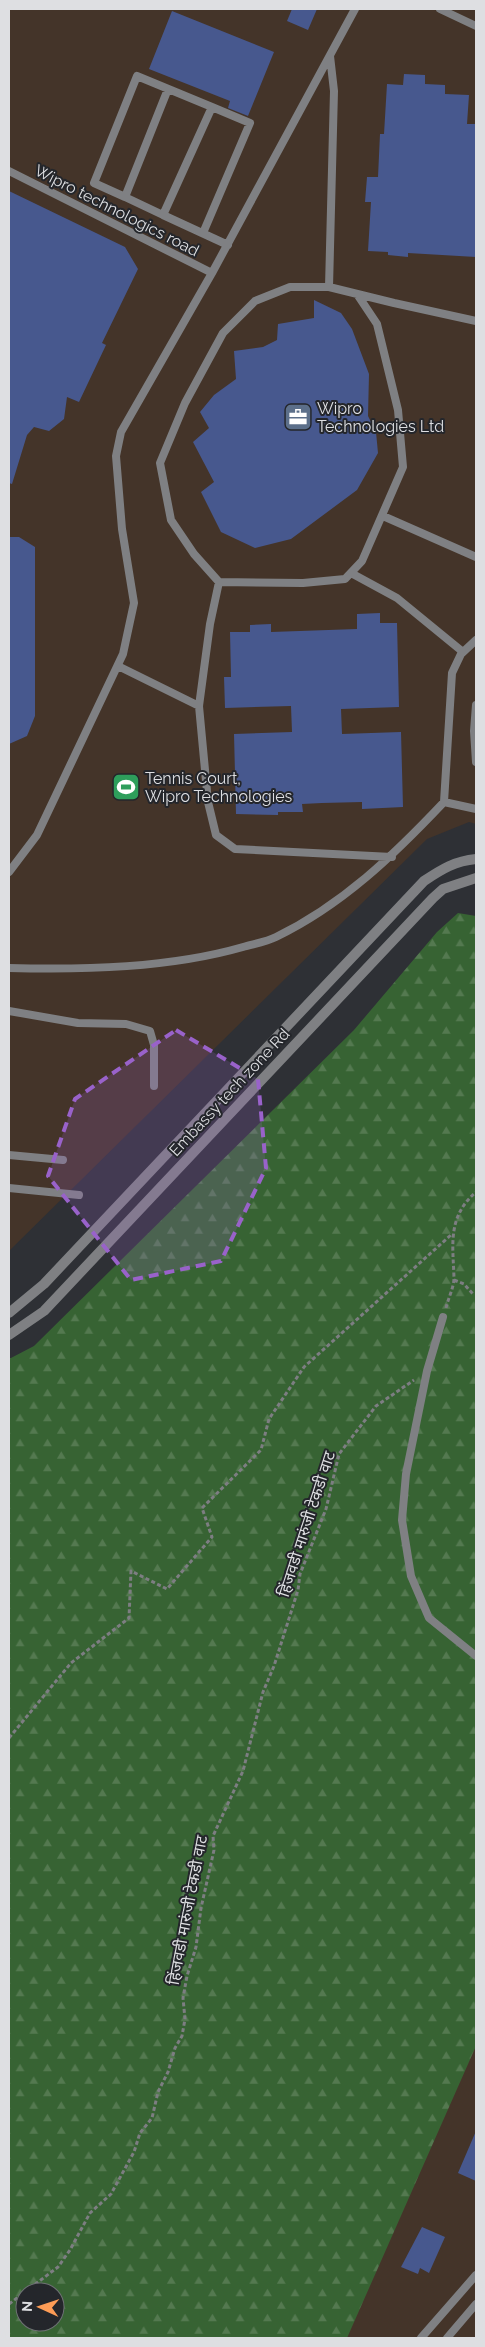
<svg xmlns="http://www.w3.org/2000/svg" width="485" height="2347" font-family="Raleway,'Noto Sans Devanagari',sans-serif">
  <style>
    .commercial { fill: #443429 }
    .forest { fill: url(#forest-firs); fill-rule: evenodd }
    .building { fill: #47588e }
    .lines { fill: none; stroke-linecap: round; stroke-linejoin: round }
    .path { stroke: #7d7e82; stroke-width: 3; stroke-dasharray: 4 2.5; stroke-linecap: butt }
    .service { stroke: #7f8083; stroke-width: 8 }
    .tertiary { stroke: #7f8083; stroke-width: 10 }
    .marked { fill: #9962ca; fill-opacity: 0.2; stroke: #9962ca; stroke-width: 4; stroke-dasharray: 10 6; stroke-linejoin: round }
    .labels { text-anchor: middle; stroke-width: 4; stroke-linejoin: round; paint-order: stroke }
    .street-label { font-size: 16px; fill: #dedfe2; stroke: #24262b }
    .poi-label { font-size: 16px; fill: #dedfe2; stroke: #24262b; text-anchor: start }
  </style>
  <defs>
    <pattern id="forest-firs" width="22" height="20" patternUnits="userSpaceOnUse" patternTransform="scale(1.25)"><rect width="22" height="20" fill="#376333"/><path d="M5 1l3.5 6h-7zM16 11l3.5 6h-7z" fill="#547950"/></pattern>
  </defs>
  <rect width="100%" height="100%" fill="#2e3035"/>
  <path class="commercial" d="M9 9H476V824L469 822 427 839 9 1251Z
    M476 2019V2338H333Z"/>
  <path class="forest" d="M458 913 476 916V2046L347 2338H9V1359L34 1346 354 1030 437 932ZM25 2292H55V2322H25Z"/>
  <path class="building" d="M292 9H317L308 30 287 21Z
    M172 11 274 52 248 116 228 108 230 101 149 69Z
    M404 74 425 75V84L445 85V94L469 95 467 124H476V257L408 253V257L388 255V252L368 251 371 202H365L367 177H378L380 134H384L387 84 403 85Z
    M9 191 125 247 138 269 102 343 106 345 79 402 67 397 64 419 49 431 34 427 27 435 12 484 9 483Z
    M314 300 341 313 352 329 369 374 368 416 376 432 378 453 357 490 291 539 255 548 221 532 201 492 214 482 193 442 209 428 200 412 214 395 236 379 234 351 263 347 277 340 278 324 314 318Z
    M9 537H19L35 547V716L27 736 9 744Z
    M380 613V623H397L399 707 341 709 342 734 401 732 403 807 362 809V802L322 803 302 804 303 812H278V815L236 814 234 734 292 732 291 706 225 708 224 677H231L230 632H250V625L271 624V632L357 629V614Z
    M476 2131V2181L458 2173Z
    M422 2227 445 2237 429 2273 420 2268 418 2274 401 2267Z"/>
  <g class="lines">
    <path class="path" d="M454 1280 464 1284 473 1294
      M446 1308C448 1299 454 1287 454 1278 453 1245 447 1217 476 1192
      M9 1738 71 1663 129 1618 131 1571 167 1589 212 1537 202 1508 261 1450 269 1419 304 1367 452 1234
      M9 2304 58 2267 70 2250 90 2213 111 2194 134 2152 140 2133 152 2118 158 2092 168 2072 175 2048 182 2036 185 2019 183 1998 187 1976 196 1947 201 1908 214 1850 213 1836 243 1771 263 1692 274 1666 298 1590 300 1574 326 1509 339 1454 376 1406 414 1380"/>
    <path class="service" d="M440 9 476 26
      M168 89 125 197 94 183 137 76 212 107 163 215 228 245
      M9 171 212 273
      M125 197 163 215
      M203 233 250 123 212 107
      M329 287 334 91 330 56
      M357 294 377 324 398 410 403 467 362 561 345 579 303 583 219 582 194 554 171 520 160 463 185 403 223 333 255 301 290 287H329L394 303 476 321
      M383 516 476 557
      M351 573 397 598 463 652
      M219 582 210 624 199 706 208 802 216 835 235 849 392 857
      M118 666 199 706
      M476 705 474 731 476 762
      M444 802 452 673 461 654 476 640
      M9 872 37 835 123 654 134 603 122 529 116 456 121 432 212 273 355 9
      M9 968C84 970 170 968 243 947 253 944 266 942 276 937 342 905 393 856 444 802L476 809
      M9 1011 78 1023 126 1024 150 1031 154 1045V1086
      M9 1155 63 1160
      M9 1188 79 1195
      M443 1317 427 1371 406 1474 402 1520 411 1576 429 1618 476 1656
      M421 2338 476 2275
      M447 2338 476 2304"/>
    <path class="tertiary" d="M9 1313 44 1284 424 881C442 869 455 861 476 859
      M9 1335 44 1311 433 898 443 889 476 878"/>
  </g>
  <path class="marked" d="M176 1030 258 1079 266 1168 221 1261 131 1280 48 1176 75 1099Z"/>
  <defs>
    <g id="office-square" transform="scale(1.4375)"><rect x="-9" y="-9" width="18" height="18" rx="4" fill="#5c6f8a" stroke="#24262b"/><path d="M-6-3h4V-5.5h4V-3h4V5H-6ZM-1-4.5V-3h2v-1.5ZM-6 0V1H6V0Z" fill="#fff"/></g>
    <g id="stadium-square" transform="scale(1.4375)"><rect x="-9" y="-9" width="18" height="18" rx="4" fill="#2e9e5b" stroke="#24262b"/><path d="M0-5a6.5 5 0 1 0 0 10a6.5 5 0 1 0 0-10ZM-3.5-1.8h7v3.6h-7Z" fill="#fff"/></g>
  </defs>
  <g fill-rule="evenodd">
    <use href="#office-square" x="298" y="417"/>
    <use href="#stadium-square" x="126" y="787"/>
  </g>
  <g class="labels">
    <g class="street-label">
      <text transform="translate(117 210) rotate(27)" y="6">Wipro technologics road</text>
      <text transform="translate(229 1092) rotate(-47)" y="6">Embassy tech zone Rd</text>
      <text transform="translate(306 1524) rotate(-72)" y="6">हिंजवडी मारुंजी टेकडी वाट</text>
      <text transform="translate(187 1910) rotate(-79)" y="6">हिंजवडी मारुंजी टेकडी वाट</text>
    </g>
    <g class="poi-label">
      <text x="317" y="414">Wipro<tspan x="317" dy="18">Technologies Ltd</tspan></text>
      <text x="145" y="784">Tennis Court,<tspan x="145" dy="18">Wipro Technologies</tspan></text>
    </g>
  </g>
  <rect width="485" height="2347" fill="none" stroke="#dedfe2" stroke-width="20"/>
  <g transform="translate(40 2307) rotate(273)"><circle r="24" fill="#24262b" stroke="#6e7074"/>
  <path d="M0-4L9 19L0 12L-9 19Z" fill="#fd9c56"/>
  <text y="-8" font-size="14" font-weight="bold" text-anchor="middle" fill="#dedfe2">N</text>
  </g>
</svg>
